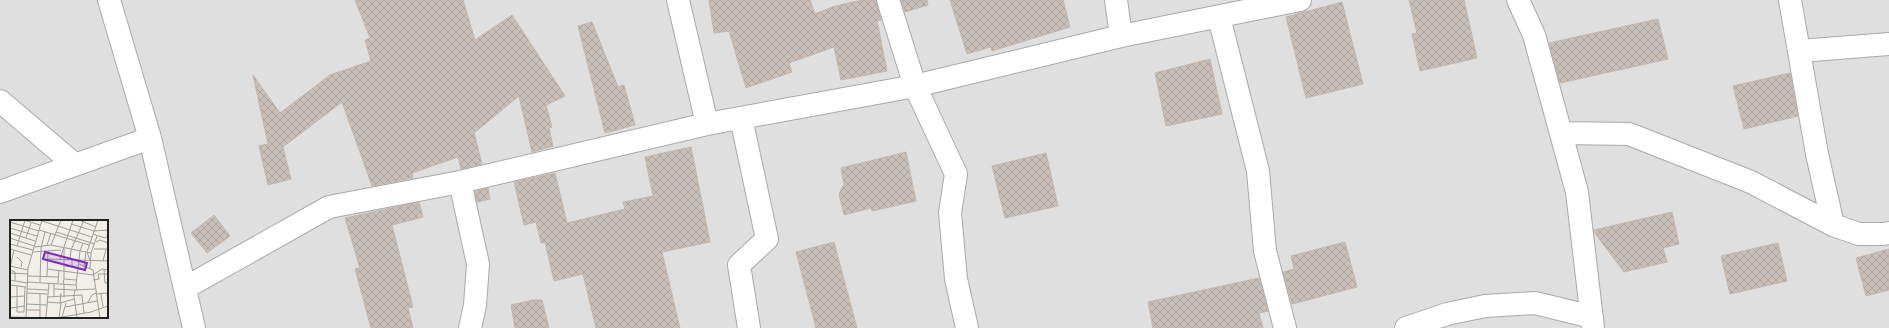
<svg xmlns="http://www.w3.org/2000/svg" width="1889" height="328" font-family="Raleway,sans-serif">
  <style>
    .residential { fill: #e0dfdf; fill-rule: evenodd }
    .building { fill: url(#building-cross-hatch); stroke: #c4b6ab }
    .lines { fill: none; stroke-linecap: round; stroke-linejoin: round }
    .minor-casing { stroke: #a9a9a9; stroke-width: 24 }
    .minor { stroke: #fff; stroke-width: 22 }
    .inset-road { fill: none; stroke: #9f9d99; stroke-width: 1 }
    .view { fill: #7b2cbf; fill-opacity: 0.15; stroke: #7b2cbf; stroke-width: 2 }
    .inset-edge { fill: none; stroke: #222; stroke-width: 2 }
  </style>
  <defs>
    <pattern id="building-cross-hatch" width="8" height="8" patternUnits="userSpaceOnUse"><rect width="8" height="8" fill="#c7bfb8"/><path d="M0 0l8 8M0 8l8-8" fill="none" stroke="#aba49e"/></pattern>
  </defs>
  <rect width="100%" height="100%" fill="#f2efe9"/>
  <path class="residential" d="M0 0H1889V328H0ZM11 221H107V317H11Z"/>
  <path class="building" d="M355 0H463L475 40 512 15 565 96 546 105 552 127 549 128 553 146 532 152 519 96 474 133 482 164 461 169 458 157 412 173 413 178 372 186 342 102 283 147 291 179 268 185 259 146 268 144 253 75 280 113 330 75 371 61 365 40 370 38Z
    M709 0H810L815 14 832 7 862 0H876L881 20 877 21 887 71 841 80 834 47 789 63 792 72 746 88 729 31 714 33Z
    M901 0H927L928 5 905 12Z
    M950 0H1063L1070 27 992 51 991 47 967 54Z
    M1409 0H1464L1477 58 1420 71 1412 34 1417 33Z
    M1342 2 1363 84 1306 98 1286 17Z
    M1658 19 1668 59 1560 83 1549 43Z
    M592 22 618 87 624 85 635 125 605 133 578 26Z
    M1210 59 1222 114 1166 126 1155 73Z
    M1790 73 1798 116 1744 129 1733 86Z
    M691 147 710 242 662 252 680 328H596L583 274 554 281 545 242 541 243 536 222 524 225 514 182 555 173 567 223 625 209 623 202 653 196 645 157Z
    M906 152 916 201 872 211 871 208 844 215 839 194 844 184 841 168Z
    M1046 153 1058 206 1005 218 992 166Z
    M488 188 490 199 477 202 475 191Z
    M419 202 423 217 392 225 413 307 408 308 413 328H371L355 269 360 268 345 218Z
    M1672 212 1679 244 1663 248 1667 262 1624 272 1594 232V230Z
    M214 215 230 236 207 253 191 233Z
    M834 242 857 328H816L796 252Z
    M1345 242 1357 287 1292 304 1283 272 1294 269 1291 256Z
    M1778 243 1787 281 1730 294 1721 256Z
    M1889 249V290L1866 296 1856 258Z
    M1259 278 1268 311 1259 313 1263 328H1153L1148 302Z
    M533 300H542L549 328H515L511 305Z"/>
  <g class="lines">
    <g class="minor-casing">
      <path id="minor" d="M109 0 150 138 194 328
        M678 0 707 124
        M888 0 915 86 956 174 950 213 956 279 967 328
        M1116 0 1121 36
        M1518 0 1534 35 1577 192 1593 328
        M1790 0 1817 154 1833 225
        M1219 17 1258 171 1265 251 1285 328
        M1800 51 1889 44
        M0 101 74 164
        M741 118 767 239 739 265 749 328
        M1561 133 1629 134 1751 182 1833 225 1859 234H1883L1889 233
        M460 182 478 264 475 305 470 328
        M0 192 150 138
        M185 288 329 207 460 182 707 124 915 86 1121 36 1300 0
        M1406 328 1447 314 1485 306 1535 303 1592 317"/>
    </g>
    <use href="#minor" class="minor"/>
  </g>
  <g transform="translate(10 220)">
    <rect width="98" height="98" fill="#f2efe9"/>
    <path class="inset-road" d="M14 0 30 5M69 0 86 7M32 1 82 17M0 2 29 11M61 4 84 11 98 10M0 8 27 16M29 10 79 25M46 12 85 24M0 13 25 21M83 14 95 18 98 16M0 18 24 26M16 18 21 3M86 22 90 20 98 23M0 24 23 30M37 25 41 13M41 25 51 0M7 26 15 0M25 27 41 25 81 33M54 28V59M0 29 21 35M84 29H98M23 32 51 30M7 37 12 42 11 47M38 39 98 41M50 39 63 0M60 39 61 30 74 0M80 40 77 32 88 0M93 41 96 29M69 44 83 50 90 98M0 46 18 50M55 46 62 47V40M74 47 76 32M0 48 4 30M80 48 81 33 87 16M37 49 83 55 92 49 98 50V41M0 50 5 52V61M94 50 95 63H98M0 53 18 54M18 56 48 57M37 56 38 31M0 60 17 63M83 60 89 59 88 54H98M17 62 66 65 67 70M30 62 31 28 35 12M48 63 49 50M53 64 54 59 66 60M54 64V77M0 65 16 67M66 65 70 31 73 23M7 66V92H14M17 69 38 70M44 69 65 70M17 73 37 74M86 74 97 73 98 81M91 74 93 87M0 77 15 76M37 77 72 75 74 93M44 77V63M37 82 50 83 51 73M78 82 82 75 86 73M50 83 64 79M16 84 37 85M55 87 87 81M0 88 15 86M16 90H30M14 92 15 67M0 97 45 98M30 97V74M36 97 39 63M52 97 56 83M16 98 18 48 32 0M47 98 81 92 98 86M49 98 51 83M67 98 64 76 65 70 85 69"/>
    <path class="view" d="M35 32 77 43 75 50 33 39Z"/>
    <rect width="98" height="98" class="inset-edge"/>
  </g>
</svg>
